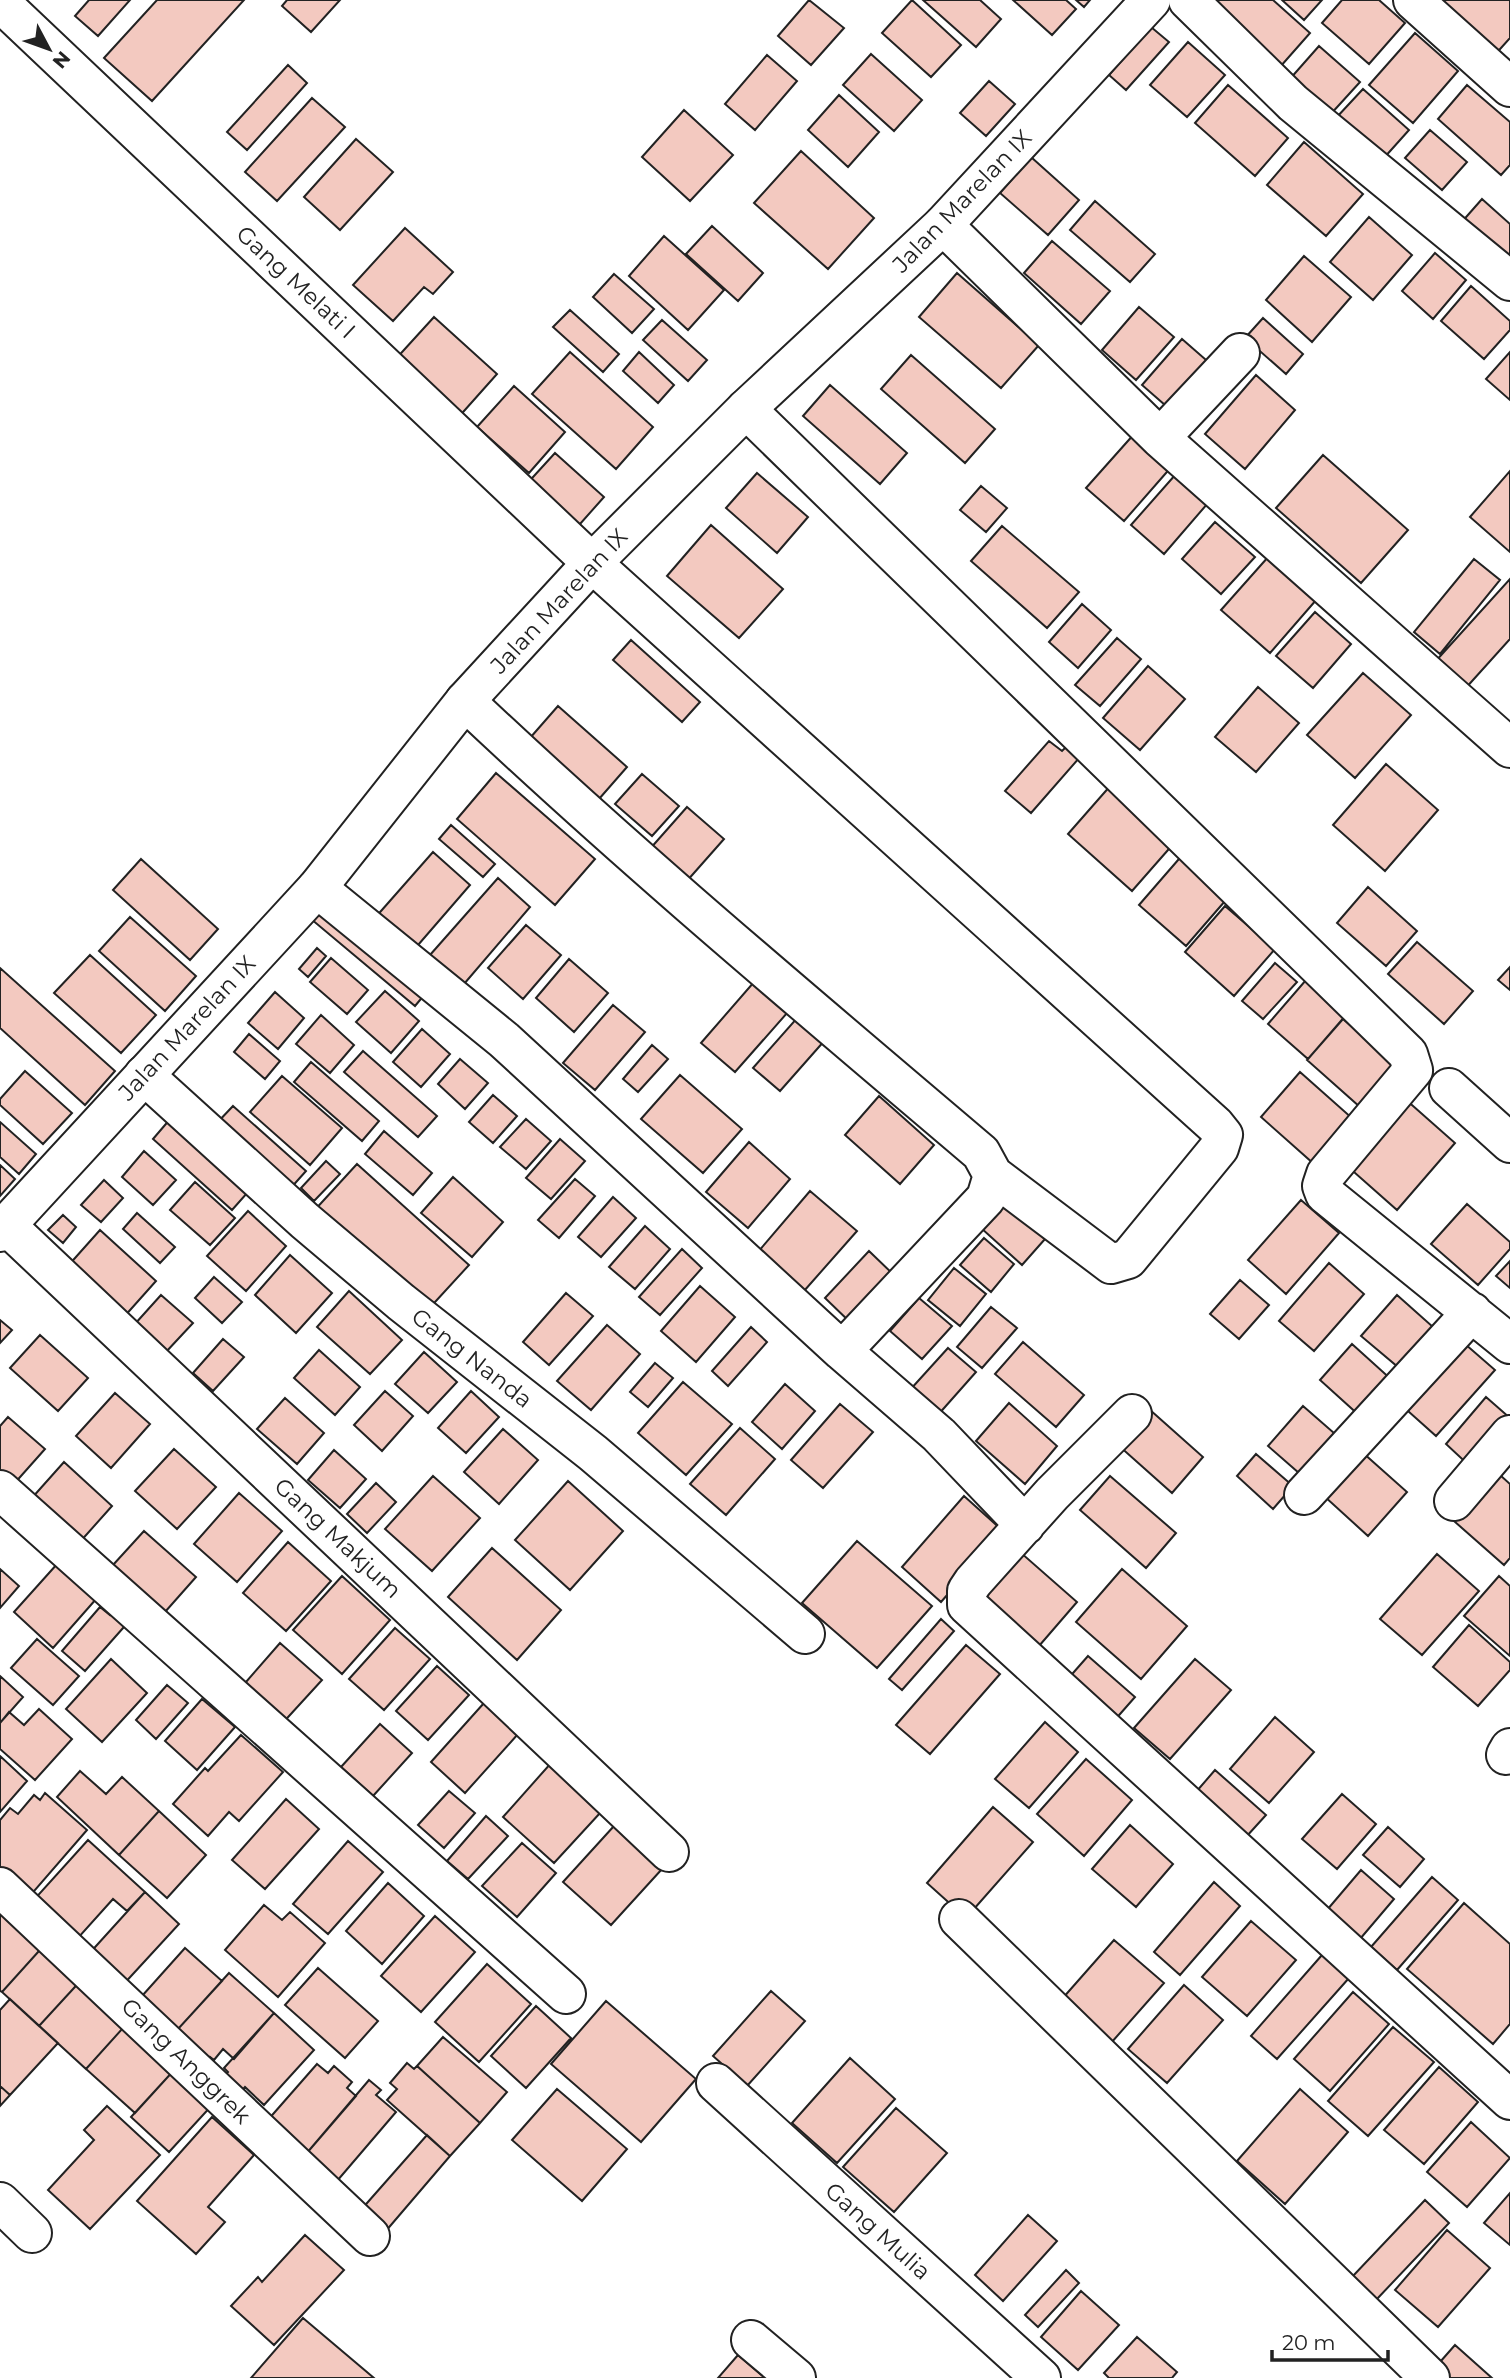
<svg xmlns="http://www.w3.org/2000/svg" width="1510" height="2378" font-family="Montserrat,sans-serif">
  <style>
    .building { fill: #f3c9c0; stroke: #222; stroke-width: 2 }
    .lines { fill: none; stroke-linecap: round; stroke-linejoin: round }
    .minor-casing { stroke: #222; stroke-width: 42 }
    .major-casing { stroke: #222; stroke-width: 42 }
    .minor { stroke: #fff; stroke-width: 38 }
    .major { stroke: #fff; stroke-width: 38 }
    .labels { text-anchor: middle; stroke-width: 5; stroke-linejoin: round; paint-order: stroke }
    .street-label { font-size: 23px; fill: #222; stroke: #fff }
  </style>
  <rect width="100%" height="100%" fill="#fff"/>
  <path class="building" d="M89 0H130L98 36 75 16Z
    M157 0H244L152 101 104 58Z
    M287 0H340L311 32 282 6Z
    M809 0 844 28 811 65 778 36Z
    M912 0 961 45 931 77 882 33Z
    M923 0H980L1001 19 976 47Z
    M1013 0H1066L1076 9 1052 35Z
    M1076 0H1090L1084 7Z
    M1203 0H1273L1310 33 1280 67Z
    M1282 0H1322L1304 20Z
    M1342 0H1379L1405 23 1369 64 1322 23Z
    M1442 0H1510V38L1492 58 1435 9Z
    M1151 27 1169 42 1126 90 1109 75Z
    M1415 33 1458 71 1413 123 1369 85Z
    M1188 42 1225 75 1187 117 1150 85Z
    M1319 46 1360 82 1329 116 1289 80Z
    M871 54 922 100 894 131 843 85Z
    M767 55 797 81 755 130 725 104Z
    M288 65 307 83 247 150 227 132Z
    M989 81 1015 104 986 136 960 113Z
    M1228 85 1288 138 1255 176 1195 123Z
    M1467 85 1510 122V165L1501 175 1438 119Z
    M1363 89 1409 130 1383 159 1336 118Z
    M839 95 879 132 848 167 808 130Z
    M312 98 345 127 277 201 245 172Z
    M684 110 733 155 690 201 642 157Z
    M1430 130 1467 162 1442 190 1405 158Z
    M356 139 393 172 340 230 304 197Z
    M1304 142 1363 194 1326 236 1267 185Z
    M801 151 874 218 828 269 754 203Z
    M1031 157 1079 200 1048 235 1000 193Z
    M1482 199 1510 224V268L1460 224Z
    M1095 201 1155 254 1130 282 1070 230Z
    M1369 217 1412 255 1373 300 1330 262Z
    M712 226 763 273 738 301 686 254Z
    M405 228 453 272 433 294 424 287 393 321 353 285Z
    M664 236 724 290 688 330 629 276Z
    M1052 241 1110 291 1081 324 1024 273Z
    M1435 253 1466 280 1433 319 1402 291Z
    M1304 256 1351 297 1312 342 1266 300Z
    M957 273 1039 345 1001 388 919 317Z
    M614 274 654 309 632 333 593 297Z
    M1471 286 1510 321V330L1484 359 1441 321Z
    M1139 307 1174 337 1136 380 1102 350Z
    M570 310 619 354 603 372 553 327Z
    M434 317 497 374 456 420 393 362Z
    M1263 318 1303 354 1286 374 1245 338Z
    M662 320 707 360 688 381 643 340Z
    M1182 339 1213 366 1173 412 1142 385Z
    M570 352 653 427 616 469 532 394Z
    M639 352 674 385 658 403 623 371Z
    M1510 352V400L1486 379Z
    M911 355 995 429 965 463 881 389Z
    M1256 375 1295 410 1245 469 1205 434Z
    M830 385 907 453 880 484 803 416Z
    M514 386 565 432 529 473 477 427Z
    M1135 433 1173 465 1124 521 1086 488Z
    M555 453 604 497 572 533 523 488Z
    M1323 455 1408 530 1361 583 1276 508Z
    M1510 471V552L1470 517Z
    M757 473 808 517 777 553 726 508Z
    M1176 474 1208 503 1164 554 1131 525Z
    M981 486 1007 508 986 532 960 510Z
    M1215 522 1255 557 1221 594 1182 559Z
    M711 525 783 589 739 638 667 576Z
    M1002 526 1079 592 1047 628 971 561Z
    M1269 556 1317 599 1270 653 1221 610Z
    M1474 559 1500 580 1440 654 1414 632Z
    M1510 579V639L1464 690 1434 663Z
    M1082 604 1111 630 1078 668 1049 642Z
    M1315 612 1351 644 1313 688 1276 656Z
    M1117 638 1141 659 1100 706 1075 685Z
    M631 640 700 702 682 722 613 660Z
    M1148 666 1185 699 1140 750 1103 718Z
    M1363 673 1411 715 1355 778 1307 735Z
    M1258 687 1299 723 1256 772 1215 737Z
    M558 706 627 767 592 807 523 746Z
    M1049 741 1062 751 1067 746 1080 757 1031 813 1005 791Z
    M1386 764 1438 810 1385 871 1333 825Z
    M496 773 595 859 555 905 457 819Z
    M642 774 679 806 652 836 615 804Z
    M1111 785 1175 842 1132 891 1068 834Z
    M687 807 724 839 686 882 649 850Z
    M451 825 495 864 483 877 439 839Z
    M433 852 470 885 412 952 374 919Z
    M1185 852 1232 893 1186 946 1139 905Z
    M141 859 218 929 190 960 113 890Z
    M498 878 530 907 464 984 430 955Z
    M1368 887 1417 931 1386 966 1337 923Z
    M327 901 430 988 415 1006 311 919Z
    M1225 906 1275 949 1234 996 1185 952Z
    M130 917 196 976 165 1011 99 951Z
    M526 925 561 955 523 999 488 968Z
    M1417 942 1473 991 1444 1024 1388 974Z
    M317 948 326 956 308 977 299 969Z
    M90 955 156 1015 121 1053 54 993Z
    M331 958 368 990 347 1014 310 982Z
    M569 959 608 993 574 1032 536 998Z
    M1275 963 1297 982 1263 1019 1242 1001Z
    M1510 967V990L1498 980Z
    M0 968 115 1071 85 1105 0 1028Z
    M761 974 795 1004 735 1072 701 1043Z
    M1306 980 1346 1015 1308 1059 1268 1024Z
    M385 991 419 1021 391 1053 356 1022Z
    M275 992 304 1018 278 1049 248 1023Z
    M613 1005 645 1032 595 1090 563 1063Z
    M806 1008 833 1031 780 1091 753 1068Z
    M321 1015 354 1045 330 1073 296 1044Z
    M1343 1019 1396 1065 1360 1107 1307 1060Z
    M422 1029 450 1054 421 1087 393 1062Z
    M249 1034 280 1061 265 1079 234 1052Z
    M652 1045 668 1059 638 1092 623 1079Z
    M363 1051 437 1116 418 1137 344 1072Z
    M460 1059 488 1083 465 1109 438 1084Z
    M311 1062 379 1121 362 1141 294 1082Z
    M25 1071 72 1113 43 1144 0 1105V1099Z
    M1300 1072 1353 1119 1314 1164 1261 1117Z
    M680 1075 742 1129 703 1173 641 1119Z
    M282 1076 342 1128 310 1165 250 1112Z
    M493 1095 517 1116 493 1143 469 1122Z
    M879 1096 934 1145 900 1184 845 1135Z
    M1404 1098 1455 1143 1397 1210 1346 1165Z
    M233 1106 306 1171 289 1190 215 1125Z
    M177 1111 257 1182 232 1210 153 1139Z
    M526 1119 551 1141 526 1169 500 1147Z
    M0 1122 36 1154 19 1174 0 1157Z
    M384 1131 432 1173 413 1195 365 1154Z
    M560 1139 585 1161 551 1199 526 1178Z
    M749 1142 790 1179 748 1228 706 1192Z
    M144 1151 176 1180 153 1205 122 1177Z
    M326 1161 340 1174 314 1201 301 1188Z
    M357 1164 469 1265 424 1314 312 1213Z
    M0 1165 15 1179 0 1196Z
    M453 1177 503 1222 472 1257 421 1213Z
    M575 1179 595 1196 559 1238 538 1220Z
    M104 1180 123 1198 101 1222 81 1205Z
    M195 1182 235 1218 210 1245 170 1210Z
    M810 1191 857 1231 804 1291 758 1252Z
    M613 1197 636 1218 601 1257 578 1237Z
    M1301 1200 1339 1233 1286 1294 1248 1260Z
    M1004 1202 1045 1239 1022 1265 981 1228Z
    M1467 1204 1510 1242V1249L1478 1285 1431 1244Z
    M248 1211 286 1246 246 1291 207 1256Z
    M137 1213 175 1247 160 1263 123 1229Z
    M63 1215 76 1227 63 1243 48 1230Z
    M645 1226 670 1249 635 1289 609 1267Z
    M100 1230 156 1281 123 1318 67 1267Z
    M984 1238 1014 1264 991 1292 960 1265Z
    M682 1249 702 1268 660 1315 639 1297Z
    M869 1251 897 1278 853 1325 825 1298Z
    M290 1255 332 1293 296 1333 255 1295Z
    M1510 1261V1288L1496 1276Z
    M1329 1263 1364 1294 1314 1351 1279 1321Z
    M954 1268 986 1294 960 1326 928 1300Z
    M214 1277 242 1302 222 1323 195 1298Z
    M1240 1280 1269 1305 1239 1339 1210 1314Z
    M700 1286 735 1317 696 1362 661 1331Z
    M349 1291 402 1340 370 1374 317 1327Z
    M566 1293 593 1316 549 1365 523 1342Z
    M161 1295 193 1323 165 1353 134 1325Z
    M1397 1295 1433 1327 1398 1367 1361 1336Z
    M919 1298 952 1326 922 1359 890 1331Z
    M991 1307 1017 1328 982 1368 957 1347Z
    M0 1320 12 1330 0 1343Z
    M607 1325 640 1354 591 1410 557 1381Z
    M751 1327 767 1342 728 1386 712 1371Z
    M40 1335 88 1378 58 1411 10 1368Z
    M1457 1337 1495 1370 1436 1436 1399 1403Z
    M223 1339 244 1357 213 1391 193 1373Z
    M1023 1342 1084 1395 1056 1427 995 1374Z
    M1352 1344 1393 1381 1361 1417 1320 1380Z
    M948 1348 976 1372 937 1416 909 1391Z
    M319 1350 360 1387 335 1415 294 1378Z
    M424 1352 457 1382 428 1413 395 1384Z
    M655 1363 673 1378 648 1407 630 1392Z
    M683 1382 732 1424 686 1475 638 1433Z
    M785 1384 815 1411 782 1449 752 1422Z
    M385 1391 413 1416 382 1451 354 1425Z
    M471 1391 499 1417 466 1453 438 1428Z
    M115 1393 150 1424 111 1468 76 1436Z
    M1486 1397 1510 1418 1475 1471 1446 1444Z
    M285 1398 324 1433 297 1464 257 1429Z
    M1009 1403 1057 1446 1025 1484 976 1441Z
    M840 1404 873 1432 823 1488 791 1460Z
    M1303 1406 1342 1440 1307 1480 1268 1446Z
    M1149 1409 1203 1457 1172 1493 1118 1445Z
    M8 1417 45 1449 13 1485 0 1473V1426Z
    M740 1428 775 1459 726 1515 690 1484Z
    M503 1429 538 1460 499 1504 464 1472Z
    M174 1449 216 1487 177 1529 135 1491Z
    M334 1450 366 1479 340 1508 308 1480Z
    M1362 1452 1407 1492 1368 1536 1324 1496Z
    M1256 1454 1293 1486 1273 1509 1237 1476Z
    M64 1462 112 1506 79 1543 31 1499Z
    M1489 1465 1510 1484V1558L1504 1565 1446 1514Z
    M433 1476 480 1518 432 1571 385 1529Z
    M1110 1476 1176 1533 1146 1568 1080 1510Z
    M568 1481 623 1531 570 1590 515 1540Z
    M376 1483 396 1502 367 1533 347 1514Z
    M239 1493 282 1531 237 1582 194 1544Z
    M964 1496 1003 1531 941 1602 902 1567Z
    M144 1531 196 1577 165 1612 113 1565Z
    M857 1541 932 1606 877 1668 802 1603Z
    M288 1542 331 1581 286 1631 243 1593Z
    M1012 1545 1077 1602 1039 1646 973 1588Z
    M492 1548 561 1610 517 1660 448 1597Z
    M1437 1554 1479 1591 1422 1655 1380 1619Z
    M58 1563 97 1598 53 1648 14 1612Z
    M0 1569 19 1586 0 1608Z
    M1122 1569 1187 1626 1141 1679 1076 1622Z
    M342 1576 390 1620 342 1674 293 1630Z
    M1499 1576 1510 1586V1656L1464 1616Z
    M100 1607 110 1615 117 1607 131 1619 85 1671 62 1651Z
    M941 1619 954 1631 902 1690 889 1679Z
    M1469 1625 1510 1662V1670L1478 1706 1433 1667Z
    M395 1628 430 1659 384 1710 349 1679Z
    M37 1639 79 1676 53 1705 11 1668Z
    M280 1643 322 1680 279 1727 239 1690Z
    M966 1645 1000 1674 930 1754 896 1725Z
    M1088 1656 1135 1697 1113 1722 1066 1681Z
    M111 1659 147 1693 102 1742 66 1709Z
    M1195 1659 1231 1690 1170 1759 1134 1728Z
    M437 1666 469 1695 428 1740 396 1711Z
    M0 1676 23 1697 0 1723Z
    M167 1685 188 1703 156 1739 136 1720Z
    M202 1699 235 1727 197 1770 165 1741Z
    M484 1703 518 1734 465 1793 431 1762Z
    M39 1709 72 1739 35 1780 0 1749V1723L9 1712 24 1725Z
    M1275 1717 1314 1752 1269 1803 1230 1769Z
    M1045 1722 1078 1752 1029 1808 995 1779Z
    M380 1724 412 1753 373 1796 341 1767Z
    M241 1735 283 1772 239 1821 229 1812 208 1836 173 1804 205 1768 208 1771Z
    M560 1753 612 1800 554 1863 503 1817Z
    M0 1756 27 1781 0 1812Z
    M1086 1759 1132 1800 1084 1856 1037 1814Z
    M1215 1770 1266 1815 1246 1837 1196 1792Z
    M80 1771 106 1794 122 1777 159 1811 119 1855 57 1797Z
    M449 1791 475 1813 444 1848 418 1825Z
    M45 1793 87 1830 29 1897 0 1875V1820L10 1808 18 1814 34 1795 40 1800Z
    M1342 1794 1376 1824 1337 1869 1302 1839Z
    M286 1799 319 1829 265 1889 232 1860Z
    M993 1807 1033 1842 966 1918 927 1883Z
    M159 1811 206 1855 167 1898 119 1855Z
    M486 1816 508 1836 468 1879 447 1861Z
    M1130 1825 1173 1864 1136 1907 1092 1869Z
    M614 1826 662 1869 611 1925 563 1882Z
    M1388 1827 1424 1859 1400 1887 1363 1855Z
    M88 1840 145 1892 127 1911 113 1899 78 1938 31 1903Z
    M348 1841 383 1872 328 1934 293 1904Z
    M522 1843 556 1873 517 1917 482 1886Z
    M1361 1870 1394 1899 1360 1939 1327 1910Z
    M1432 1877 1458 1900 1397 1970 1371 1947Z
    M1214 1882 1240 1906 1180 1975 1154 1952Z
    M388 1883 424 1916 382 1964 346 1931Z
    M145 1892 179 1924 121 1987 87 1956Z
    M0 1898 48 1941 2 1992 0 1991Z
    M1464 1903 1510 1944V2024L1493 2044 1407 1969Z
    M264 1905 282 1920 290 1912 325 1943 278 1997 225 1950Z
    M435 1916 475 1952 421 2012 381 1976Z
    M1251 1921 1296 1960 1247 2016 1202 1977Z
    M1114 1940 1164 1983 1111 2043 1062 1999Z
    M48 1941 85 1976 39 2026 2 1992Z
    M185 1948 222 1981 178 2029 142 1996Z
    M1322 1955 1349 1978 1277 2059 1251 2036Z
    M487 1964 531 2004 479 2062 435 2022Z
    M318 1968 378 2021 345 2058 285 2005Z
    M229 1973 274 2013 234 2059 223 2049 214 2060 210 2057 204 2065 178 2029Z
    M85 1976 132 2018 86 2069 39 2026Z
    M1184 1985 1223 2020 1167 2083 1128 2049Z
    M771 1991 805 2021 747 2086 713 2056Z
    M1353 1992 1389 2024 1330 2091 1294 2059Z
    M10 1999 58 2043 10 2095 0 2086V2010Z
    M606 2001 696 2079 641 2142 551 2064Z
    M536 2006 571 2038 526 2088 491 2056Z
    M274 2013 314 2050 264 2105 245 2087 236 2097 219 2082 228 2072 224 2068Z
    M132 2018 176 2068 135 2113 86 2069Z
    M1393 2027 1434 2062 1368 2136 1328 2101Z
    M443 2037 507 2092 480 2123 417 2066Z
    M850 2058 895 2099 837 2163 792 2123Z
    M407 2063 414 2069 417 2066 480 2123 450 2156 387 2100 397 2089 390 2083Z
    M317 2064 328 2073 334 2066 352 2082 347 2088 356 2096 306 2154 267 2121Z
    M1439 2067 1478 2102 1424 2164 1384 2130Z
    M176 2068 214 2103 169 2152 131 2117Z
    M369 2080 381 2090 376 2095 396 2112 337 2181 306 2154Z
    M0 2086 10 2095 0 2106Z
    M557 2089 627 2149 582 2201 512 2140Z
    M1300 2089 1348 2132 1285 2204 1237 2161Z
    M107 2106 160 2155 90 2229 48 2190 94 2140 84 2130Z
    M896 2108 947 2153 894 2212 843 2167Z
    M212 2117 254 2155 208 2207 225 2222 196 2254 137 2201Z
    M1471 2122 1510 2158 1467 2207 1427 2172Z
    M427 2135 450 2156 385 2232 360 2211Z
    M1510 2193V2245L1484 2223Z
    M1425 2200 1449 2223 1376 2300 1352 2277Z
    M1028 2215 1057 2241 1003 2301 975 2275Z
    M1447 2230 1490 2268 1438 2327 1395 2290Z
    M305 2235 344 2270 274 2345 231 2306 258 2277 262 2282Z
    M1066 2270 1079 2283 1038 2327 1025 2315Z
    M1081 2291 1119 2325 1078 2370 1041 2337Z
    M303 2318 374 2378H251Z
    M1137 2337 1177 2372 1172 2378H1109L1104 2373Z
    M1455 2345 1492 2378H1442L1433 2370Z
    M738 2355 765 2378H718Z"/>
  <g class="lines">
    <g class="minor-casing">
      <path id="minor" d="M1188 0 1293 103 1510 281
        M1413 0 1510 87
        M0 2 592 563 1215 1125 1223 1135 1219 1148 1128 1259 1111 1264 993 1175
        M943 225 1160 438 1510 748
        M746 409 1408 1054 1413 1070 1326 1174 1322 1186 1325 1194 1510 1344
        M1160 438 1240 353
        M465 701C631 858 807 1005 981 1153L993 1175 986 1198 842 1351
        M317 888 504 1040 842 1351 939 1435 1025 1525
        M144 1075 305 1221 401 1302 593 1453 805 1634
        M1449 1088 1510 1143
        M6 1225 669 1852
        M1132 1414 1052 1494 973 1582 967 1591V1605L1510 2100
        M0 1490 566 1994
        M1304 1495 1472 1312
        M1454 1501 1510 1435
        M1506 1755 1510 1748
        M0 1887 370 2236
        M959 1919 1430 2378
        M716 2083 1041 2378
        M0 2202 32 2233
        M751 2340 796 2378"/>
    </g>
    <g class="major-casing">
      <path id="major" d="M0 1232 317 888 465 701 592 563 746 409 943 225 1151 0"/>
    </g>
    <use href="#minor" class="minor"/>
    <use href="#major" class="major"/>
  </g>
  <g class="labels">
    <g class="street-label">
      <text transform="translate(962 201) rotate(-46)" y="8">Jalan Marelan IX</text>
      <text transform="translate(296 282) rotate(43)" y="8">Gang Melati I</text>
      <text transform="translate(559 601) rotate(-47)" y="8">Jalan Marelan IX</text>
      <text transform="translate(187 1028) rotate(-47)" y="8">Jalan Marelan IX</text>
      <text transform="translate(472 1358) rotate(38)" y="8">Gang Nanda</text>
      <text transform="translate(338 1538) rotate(43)" y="8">Gang Makjum</text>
      <text transform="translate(186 2061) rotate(44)" y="8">Gang Anggrek</text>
      <text transform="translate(878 2231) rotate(42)" y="8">Gang Mulia</text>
    </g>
  </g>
  <g transform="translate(49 49) rotate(131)" stroke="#ffffff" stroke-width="5" paint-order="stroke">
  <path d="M0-5L12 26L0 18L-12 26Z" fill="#222222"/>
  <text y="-10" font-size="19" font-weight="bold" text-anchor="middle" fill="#222222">N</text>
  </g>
  <path d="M1272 2350v10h116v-10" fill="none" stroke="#222222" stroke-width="3.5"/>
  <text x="1282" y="2350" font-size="21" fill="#222222" stroke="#ffffff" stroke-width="5" paint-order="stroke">20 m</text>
</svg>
